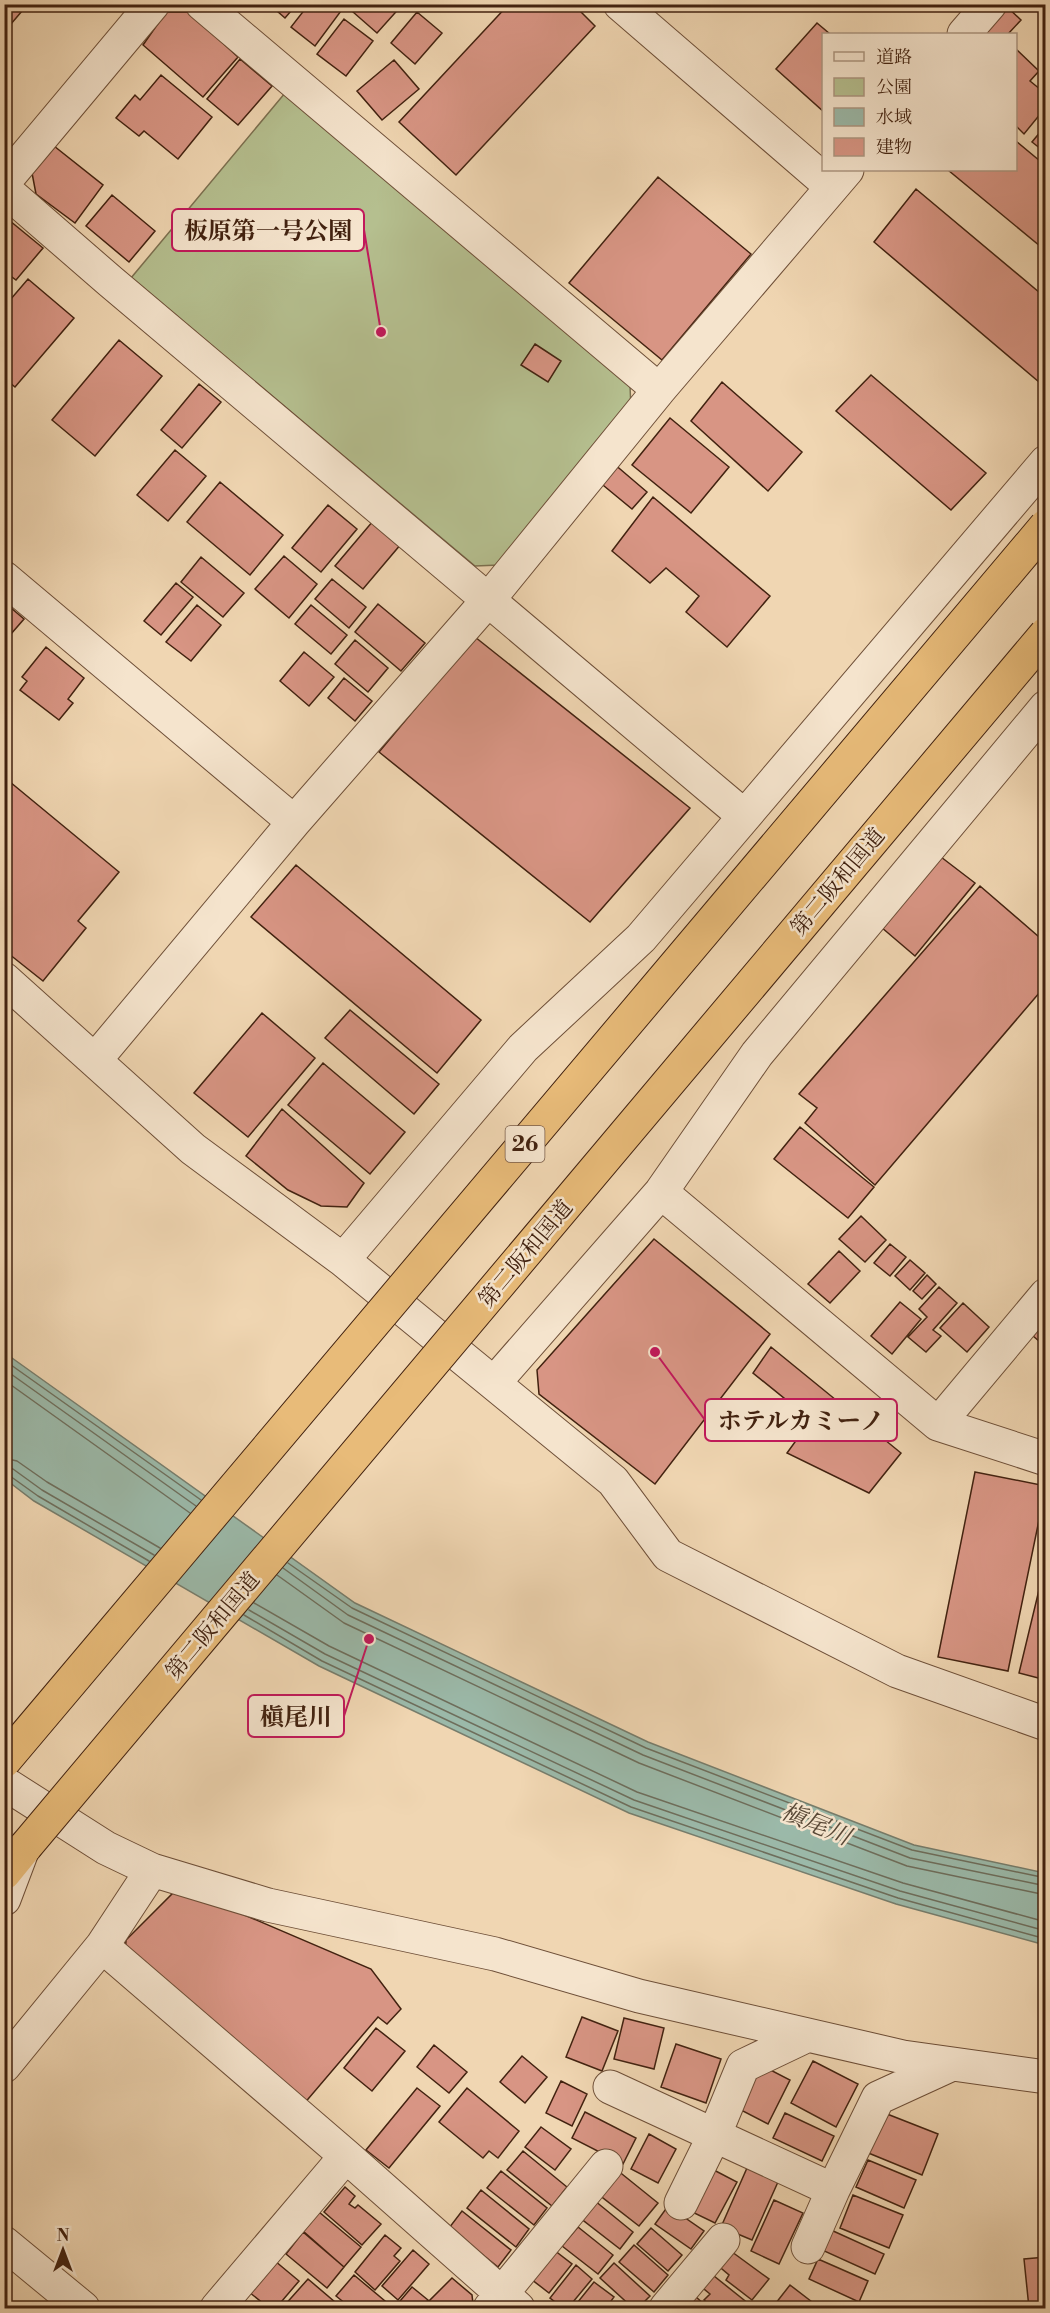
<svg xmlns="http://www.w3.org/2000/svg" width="1050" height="2313" font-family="'Libre Bodoni','Noto Serif JP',serif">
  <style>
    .green { fill: #b5bf8f; stroke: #7c7050; stroke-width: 1.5 }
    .water { fill: #9bb9a9; stroke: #777d6c; stroke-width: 1.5 }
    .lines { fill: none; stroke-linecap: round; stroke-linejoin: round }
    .shore { stroke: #6e6e5c; stroke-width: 1.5 }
    .building { fill: #d89584; stroke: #422210; stroke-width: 1.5 }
    .minor-casing { stroke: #6e4f38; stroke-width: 35 }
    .trunk-casing { stroke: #422210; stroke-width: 35 }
    .minor { stroke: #f5e4cd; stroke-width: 33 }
    .trunk { stroke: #e8bb79; stroke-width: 33 }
    .trunk-bridge-casing { stroke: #422210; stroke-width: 35; stroke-linecap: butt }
    .trunk-bridge { stroke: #e8bb79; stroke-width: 33 }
    .labels { text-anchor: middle; stroke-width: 5; stroke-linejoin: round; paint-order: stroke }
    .shield { fill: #f5e4cd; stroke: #785c49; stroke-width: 1.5 }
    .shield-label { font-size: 21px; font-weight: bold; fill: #422210 }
    .street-label { font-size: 22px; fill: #422210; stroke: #f5e4cd }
    .water-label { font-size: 24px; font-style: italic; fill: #584836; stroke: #f5e4cd }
    .leader { fill: none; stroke: #c2185b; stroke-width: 2 }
    .callout-dot { fill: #c2185b; stroke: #f5e4cd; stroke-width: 2 }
    .callout { fill: #f5e4cd; stroke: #c2185b; stroke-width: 2 }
    .callout-label { font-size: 24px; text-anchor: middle; font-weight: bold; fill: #422210 }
  </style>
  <rect width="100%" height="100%" fill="#f0d6b2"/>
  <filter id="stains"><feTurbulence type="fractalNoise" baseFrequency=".00333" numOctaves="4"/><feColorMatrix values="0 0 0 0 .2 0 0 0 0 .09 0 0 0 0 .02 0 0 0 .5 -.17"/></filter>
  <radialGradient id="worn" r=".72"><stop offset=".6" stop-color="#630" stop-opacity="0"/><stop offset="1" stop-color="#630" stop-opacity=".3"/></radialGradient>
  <path class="green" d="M285 93 630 386 631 409 499 565 475 566 131 278Z"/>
  <path class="water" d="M5 1353 355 1603 648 1742 914 1845 1045 1873V1945L896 1904 629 1813 319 1666 34 1501 5 1479Z"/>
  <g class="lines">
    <path class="shore" d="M4 1360 201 1500
      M4 1369 196 1506
      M4 1380 190 1513
      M4 1458 17 1461 47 1482 160 1548
      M4 1467 13 1469 42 1490 154 1555
      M4 1475 10 1476 38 1496 149 1561
      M288 1563 352 1608 646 1748 912 1850 1046 1878
      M283 1568 348 1615 643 1755 910 1858 1046 1886
      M277 1575 344 1623 639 1763 907 1866 1046 1895
      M254 1603 329 1646 637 1792 903 1883 1046 1922
      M249 1610 325 1654 634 1800 900 1891 1046 1931
      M244 1615 322 1661 631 1807 898 1898 1046 1939"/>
  </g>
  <path class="building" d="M4 4H28L5 31H4Z
    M269 4H297L285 18Z
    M309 4H332L341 11 315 46 291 27Z
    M359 4H403L377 33 353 12Z
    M509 4H573L595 26 456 175 399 122Z
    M1004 4 1021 20 1008 34H976Z
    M166 12H189L238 57 203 97 143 45Z
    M417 12 442 33 415 64 391 43Z
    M344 19 373 41 346 76 317 54Z
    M817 23 830 34H824V112L776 69Z
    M1016 49 1039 71 1030 81 1046 94V107L1024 134 1016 126Z
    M240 59 272 86 238 125 207 99Z
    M394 60 419 89 382 120 357 91Z
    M161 75 212 117 178 159 144 131 139 136 116 118 135 95 140 100Z
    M1046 125V153L1032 142Z
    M1016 141 1046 166V251L948 170H1016Z
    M54 146 103 185 75 223 36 194 32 173Z
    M658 177 751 254 662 360 569 283Z
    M916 189 1046 298V388L874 242Z
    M112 195 155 231 129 262 86 226Z
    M4 216 43 248 16 280 4 271Z
    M28 279 74 318 15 387 4 378V307Z
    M119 340 162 376 95 456 52 420Z
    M535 344 561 361 548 382 521 365Z
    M871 375 986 473 951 510 836 411Z
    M722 382 802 452 768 491 691 421Z
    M199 384 221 402 182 448 161 430Z
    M670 418 729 467 691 513 632 465Z
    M175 450 206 476 168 521 137 495Z
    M613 463 647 492 632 509 598 481Z
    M220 482 283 535 250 575 187 522Z
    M653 497 770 596 727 647 686 612 699 596 666 568 650 583 612 551Z
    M328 505 357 529 321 572 292 548Z
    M373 521 401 544 363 589 335 566Z
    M284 556 317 584 289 618 255 589Z
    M201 557 244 593 223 617 181 582Z
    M332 579 366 607 349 628 315 599Z
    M176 583 193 597 161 635 144 621Z
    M4 602 24 619 4 642Z
    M378 604 425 643 401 671 355 632Z
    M197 605 221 625 191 661 166 642Z
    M311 605 347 635 331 654 295 624Z
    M475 637 690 808 590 922 379 752Z
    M355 640 388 668 368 692 335 664Z
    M46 647 84 678 68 699 73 703 59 720 20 690 27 681 22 677Z
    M304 652 334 677 309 706 280 681Z
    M344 678 372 701 355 721 328 698Z
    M4 777 119 872 78 921 86 928 43 981 4 950Z
    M941 857 975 883 915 956 881 927Z
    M296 865 481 1020 437 1073 251 917Z
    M980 886 1046 943V985L875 1185 805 1123 817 1108 799 1094Z
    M350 1010 439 1084 414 1114 325 1038Z
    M262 1013 315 1058 248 1137 194 1093Z
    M323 1063 405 1132 370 1174 288 1105Z
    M282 1109 364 1183 347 1207 321 1206 288 1190 246 1156Z
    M800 1127 874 1187 848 1218 774 1159Z
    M861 1216 886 1240 865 1262 839 1239Z
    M654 1239 770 1334 655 1484 539 1394 537 1370Z
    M890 1244 906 1257 890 1276 874 1263Z
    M839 1251 860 1271 830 1303 808 1284Z
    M910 1260 925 1273 910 1290 895 1276Z
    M927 1275 936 1284 922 1299 913 1291Z
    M939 1287 957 1303 933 1330 941 1336 926 1352 908 1337 927 1317 919 1309Z
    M900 1302 921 1319 892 1354 871 1336Z
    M963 1303 989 1327 967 1352 940 1328Z
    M1046 1320V1347L1033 1336Z
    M771 1347 901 1453 869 1493 787 1453 811 1420 753 1373Z
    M975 1472 1046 1486 1008 1671 938 1657Z
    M1044 1569 1046 1570V1680L1019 1673Z
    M179 1887 371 1969 401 2009 387 2024 378 2017 303 2105 125 1955 126 1940Z
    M582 2017 618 2031 602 2071 566 2057Z
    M624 2018 664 2028 654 2069 614 2059Z
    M376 2028 405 2051 372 2091 344 2068Z
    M676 2044 721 2059 706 2103 661 2087Z
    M434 2045 467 2072 449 2093 417 2067Z
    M522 2056 547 2077 525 2103 500 2082Z
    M813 2061 858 2084 836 2127 791 2103Z
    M759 2064 790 2080 768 2124 737 2108Z
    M561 2081 587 2094 572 2126 546 2113Z
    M417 2088 440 2106 389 2168 366 2150Z
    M467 2088 519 2131 498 2158 489 2151 483 2158 439 2122Z
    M585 2112 636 2138 623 2164 572 2138Z
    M882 2112 938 2134 922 2175 866 2152Z
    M785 2113 834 2136 822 2161 773 2138Z
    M541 2127 571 2149 555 2170 525 2147Z
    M649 2134 676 2149 658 2183 631 2169Z
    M523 2151 567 2187 552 2206 507 2170Z
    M868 2160 916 2180 904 2208 856 2187Z
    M710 2168 737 2182 715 2223 688 2210Z
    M747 2168 778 2182 752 2240 721 2227Z
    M617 2170 658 2203 639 2226 598 2194Z
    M501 2171 547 2208 534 2225 487 2188Z
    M345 2187 355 2196 349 2204 355 2208 358 2205 381 2224 362 2245 324 2212Z
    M481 2190 529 2229 516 2247 467 2208Z
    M853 2195 903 2215 889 2248 840 2228Z
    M589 2196 633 2232 620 2249 575 2214Z
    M774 2200 803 2213 779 2264 751 2251Z
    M668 2206 704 2231 691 2249 655 2224Z
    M462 2211 511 2250 498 2267 449 2228Z
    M319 2212 361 2247 344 2267 303 2231Z
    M578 2227 613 2255 598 2274 562 2246Z
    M651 2228 682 2255 668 2271 637 2244Z
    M831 2230 884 2254 875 2274 822 2250Z
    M303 2232 344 2267 327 2288 286 2254Z
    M385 2235 401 2248 394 2256 400 2261 375 2290 355 2272Z
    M634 2245 668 2275 654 2292 619 2262Z
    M728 2249 769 2279 752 2300 726 2280 729 2275 716 2264Z
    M413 2250 429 2264 398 2300 382 2286Z
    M554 2250 572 2264 549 2293 531 2279Z
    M1046 2257V2308H1029L1024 2259Z
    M818 2259 868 2281 859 2302 809 2279Z
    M275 2261 299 2281 276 2308H269L249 2292Z
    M614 2263 650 2296 638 2308H633L600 2278Z
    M576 2265 592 2279 568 2308H563L550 2298Z
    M709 2272 749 2304 745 2308H714L704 2300 710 2294 699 2285Z
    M354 2275 391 2306 389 2308H351L336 2296Z
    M452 2278 472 2295 473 2304 469 2308H433L427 2303Z
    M308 2279 342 2308H284L283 2307Z
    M594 2282 614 2297 606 2308H573Z
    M790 2285 816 2305 813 2308H772Z
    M412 2287 428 2300 421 2308H394Z
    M694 2295 708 2308H684Z"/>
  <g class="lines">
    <g class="minor-casing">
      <path id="minor" d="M202 4 659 390
        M620 4 832 187
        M964 34 990 4
        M4 182 153 4
        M4 189 110 281 743 815
        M4 578 294 822
        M4 979 193 1149 343 1260 613 1481 668 1555 897 1671 1046 1724
        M95 1060 294 822 489 599 659 390 847 170
        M661 1192 938 1424 1046 1459
        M343 1260 523 1048 641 938 1046 462
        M494 1383 661 1192 757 1054 1046 707
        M938 1424 1046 1295
        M4 1783 106 1848 152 1870 268 1905 495 1954 639 1996 903 2057 1046 2077
        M4 1899 21 1854
        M102 1946 346 2156 518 2308
        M4 2066 102 1946 152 1870
        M610 2087 833 2190
        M681 2203 714 2136 743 2066 808 2035
        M4 2243 83 2308
        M808 2247 833 2190 878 2098 950 2065
        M217 2308 346 2156
        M490 2308 606 2166
        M666 2308 723 2240"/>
    </g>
    <g class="trunk-casing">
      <path id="trunk" d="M4 1873 26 1846"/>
    </g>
    <use href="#minor" class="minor"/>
    <use href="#trunk" class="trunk"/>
    <g class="trunk-bridge-casing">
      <path id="trunk-bridge" d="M4 1761 1046 526
        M26 1846 1046 634"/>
    </g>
    <use href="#trunk-bridge" class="trunk-bridge"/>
  </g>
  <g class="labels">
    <rect class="shield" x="505.5" y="1126" width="39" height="36" rx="4.5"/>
    <g class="shield-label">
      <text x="525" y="1151">26</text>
    </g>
    <g class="street-label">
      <text transform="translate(837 881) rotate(-50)" y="8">第二阪和国道</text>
      <text transform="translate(525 1253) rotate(-50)" y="8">第二阪和国道</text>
      <text transform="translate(212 1625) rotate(-50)" y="8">第二阪和国道</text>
    </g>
    <g class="water-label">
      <text transform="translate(816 1824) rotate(23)" y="8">槇尾川</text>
    </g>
  </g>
  <path class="leader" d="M381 332L364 230M655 1352L705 1420M369 1639L344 1716"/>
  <g class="callout-dot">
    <circle cx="381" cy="332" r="6"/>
    <circle cx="655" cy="1352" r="6"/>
    <circle cx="369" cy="1639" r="6"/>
  </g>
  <g class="callout">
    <rect x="172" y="209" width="192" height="42" rx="6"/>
    <rect x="705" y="1399" width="192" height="42" rx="6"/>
    <rect x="248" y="1695" width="96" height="42" rx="6"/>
  </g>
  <g class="callout-label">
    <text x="268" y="239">板原第一号公園</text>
    <text x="801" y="1429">ホテルカミーノ</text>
    <text x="296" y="1725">槇尾川</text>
  </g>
  <rect width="1050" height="2313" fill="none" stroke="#f0d6b2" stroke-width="24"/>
  <rect x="6" y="6" width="1038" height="2301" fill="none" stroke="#422210" stroke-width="3"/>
  <rect x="12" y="12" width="1026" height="2289" fill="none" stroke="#422210" stroke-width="1.5"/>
  <rect x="822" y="33" width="195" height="138" fill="#f5e4cd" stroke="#ad9681" stroke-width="1.5"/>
  <rect x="834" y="52" width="30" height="9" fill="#f5e4cd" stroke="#ad9681" stroke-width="1.5"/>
  <text x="876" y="63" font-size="18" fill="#422210">道路</text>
  <rect x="834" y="78" width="30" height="18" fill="#b5bf8f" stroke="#ad9681" stroke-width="1.5"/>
  <text x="876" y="93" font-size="18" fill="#422210">公園</text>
  <rect x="834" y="108" width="30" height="18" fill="#9bb9a9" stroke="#ad9681" stroke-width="1.5"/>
  <text x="876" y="123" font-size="18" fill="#422210">水域</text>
  <rect x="834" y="138" width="30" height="18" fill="#d89584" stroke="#ad9681" stroke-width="1.5"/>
  <text x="876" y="153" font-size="18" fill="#422210">建物</text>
  <g transform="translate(63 2250)" stroke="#f5e4cd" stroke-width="4.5" paint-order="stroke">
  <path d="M0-4.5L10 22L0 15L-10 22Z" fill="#422210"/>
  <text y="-9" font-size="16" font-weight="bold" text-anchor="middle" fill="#422210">N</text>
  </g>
  <rect width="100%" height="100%" filter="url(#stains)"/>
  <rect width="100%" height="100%" fill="url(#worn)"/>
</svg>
